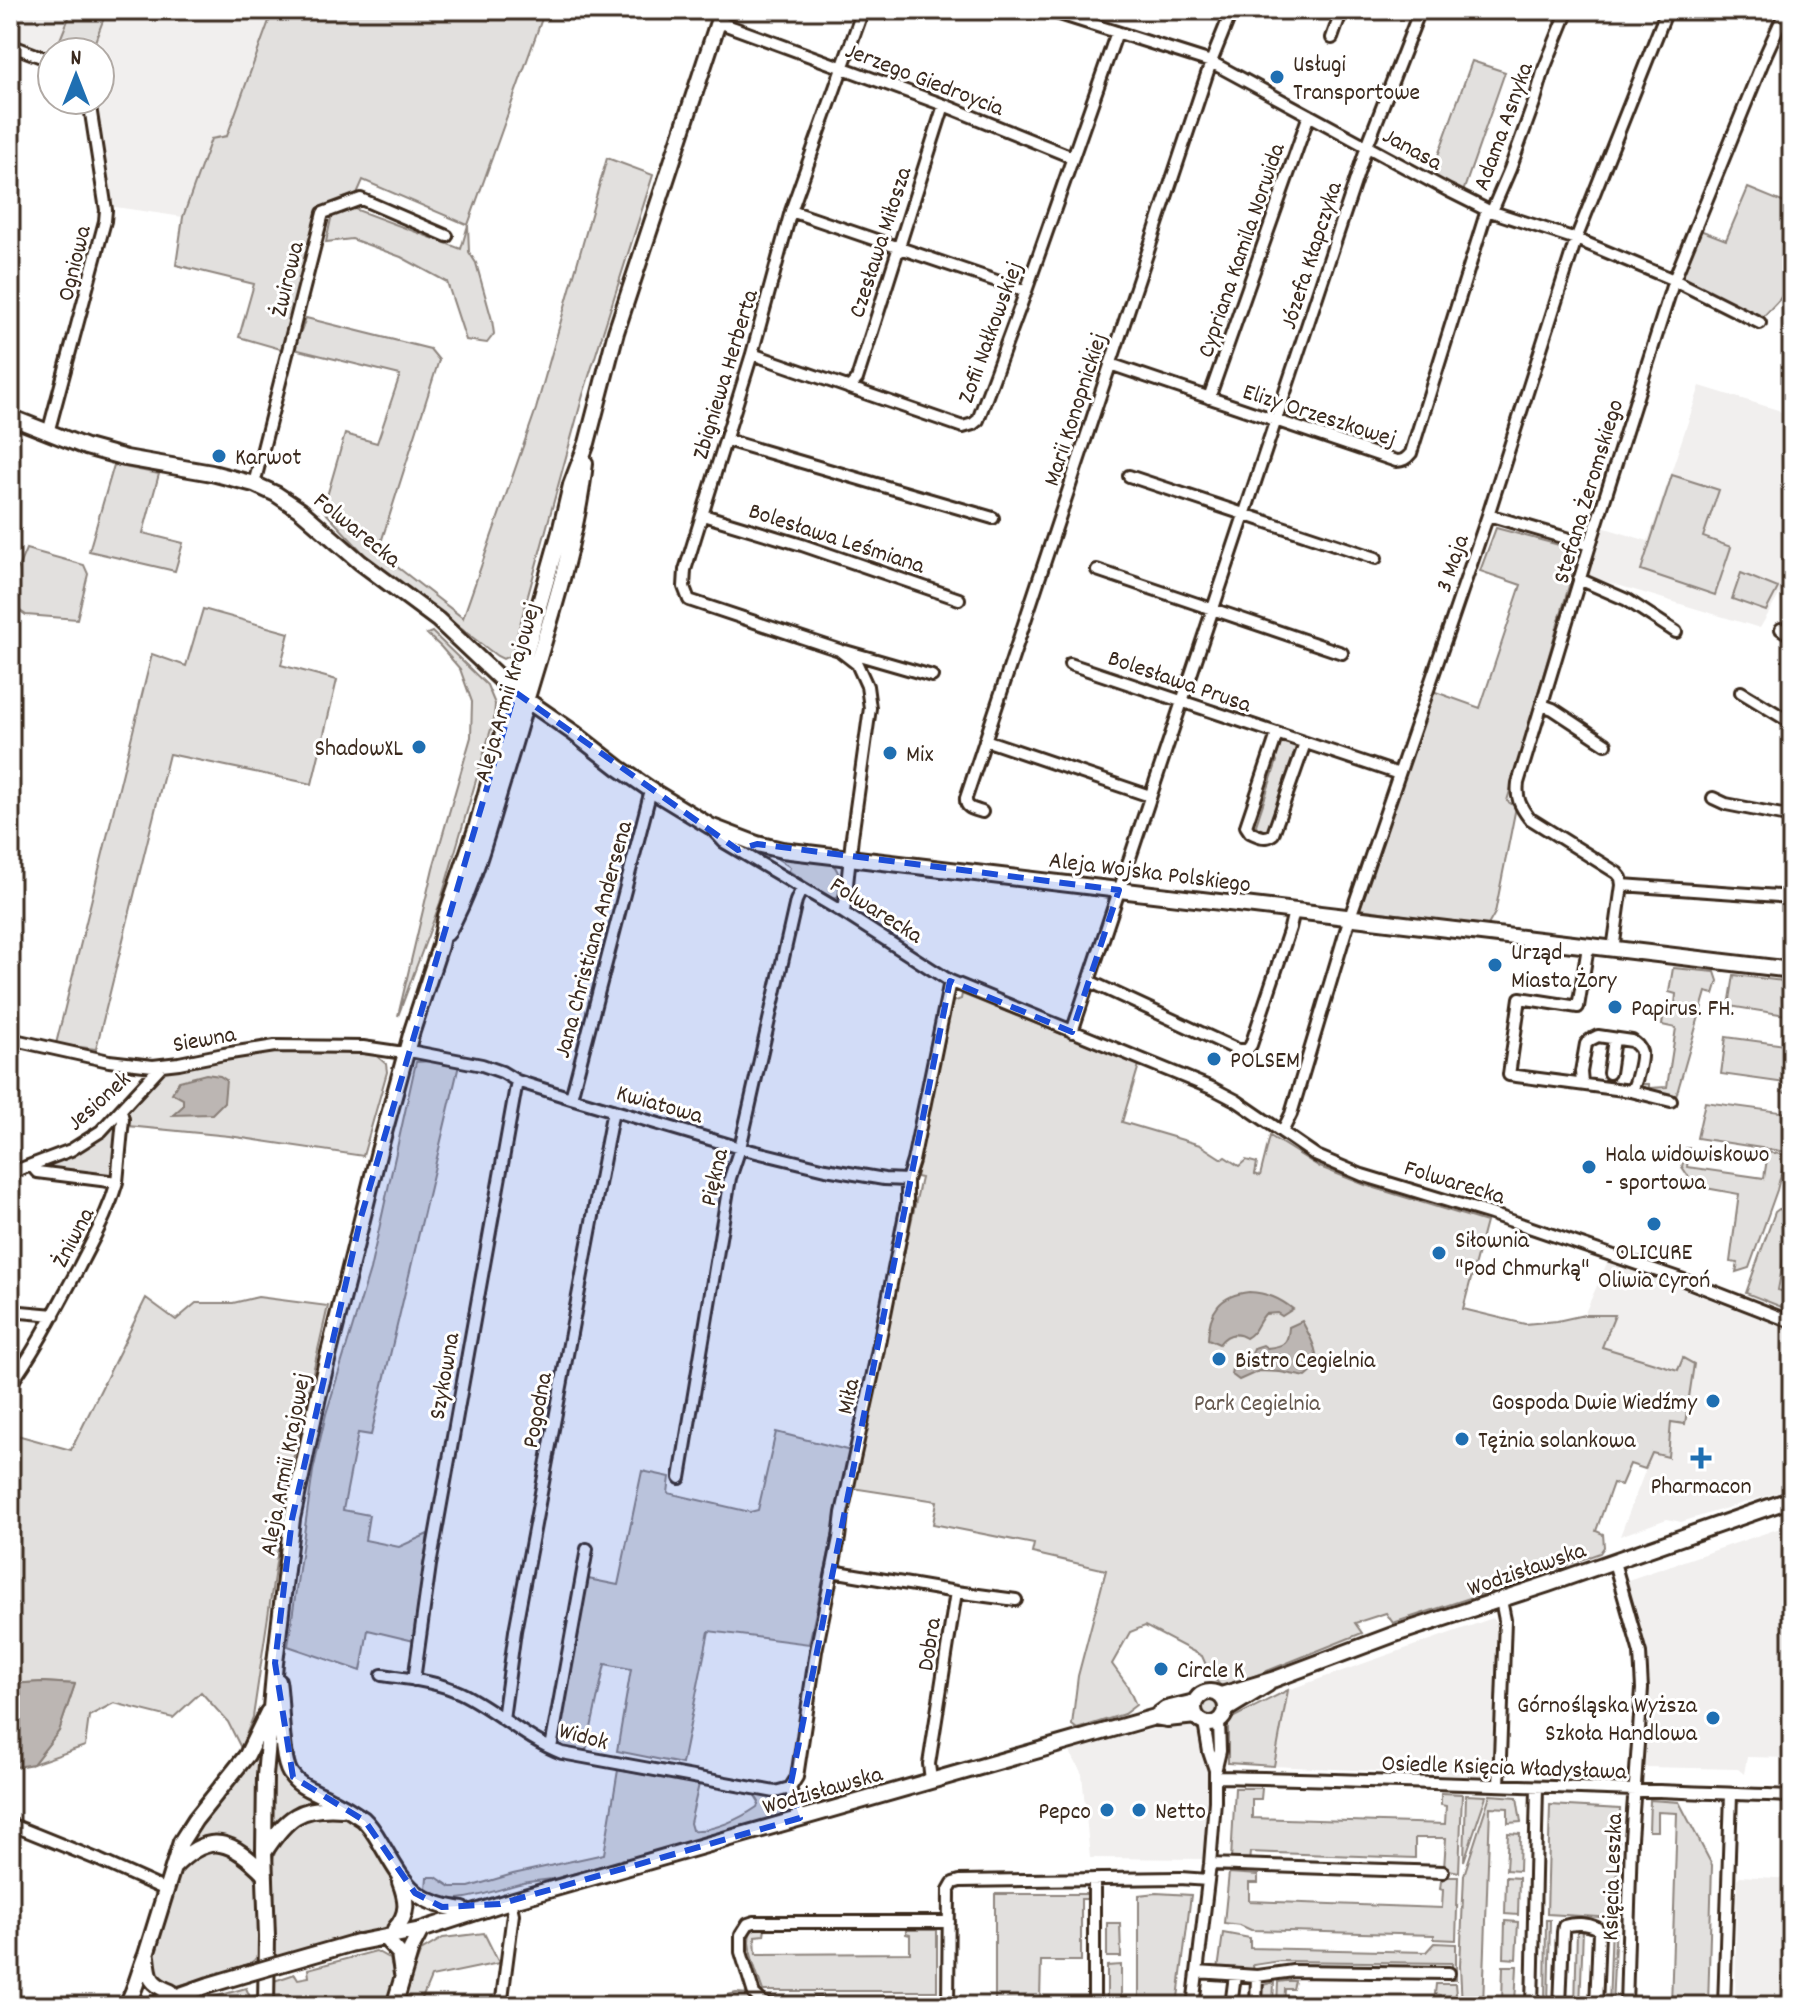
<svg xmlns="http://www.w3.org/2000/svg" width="1802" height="2016" font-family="Dekko,sans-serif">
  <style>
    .built { fill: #f1efee }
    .green { fill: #e2e0de; stroke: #8e857e; stroke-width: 2 }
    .water { fill: #bcb6b3; stroke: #887e77; stroke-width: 2 }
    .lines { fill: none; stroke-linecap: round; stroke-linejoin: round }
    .street-casing { stroke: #3b2a1e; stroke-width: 16 }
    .secondary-casing { stroke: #3b2a1e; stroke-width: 20 }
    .street { stroke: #fff; stroke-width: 10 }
    .secondary { stroke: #fff; stroke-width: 14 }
    .secondary-bridge-casing { stroke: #3b2a1e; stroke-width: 20; stroke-linecap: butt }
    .secondary-bridge { stroke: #fff; stroke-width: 14 }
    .marked { fill: #1d4ed8; fill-opacity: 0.2; stroke: #1d4ed8; stroke-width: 6; stroke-dasharray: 16 10; stroke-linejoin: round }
    .poi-dot { fill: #1f6fb2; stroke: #fff; stroke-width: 3 }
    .labels { text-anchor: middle; stroke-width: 6; stroke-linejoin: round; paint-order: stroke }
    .poi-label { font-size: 24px; fill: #3b2a1e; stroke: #fff; text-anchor: start }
    .street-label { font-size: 24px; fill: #3b2a1e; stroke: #fff }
    .park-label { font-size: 24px; fill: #65584e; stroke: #fff }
  </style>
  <rect width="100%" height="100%" fill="#fff"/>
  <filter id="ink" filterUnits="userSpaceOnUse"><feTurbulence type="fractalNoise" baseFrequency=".0125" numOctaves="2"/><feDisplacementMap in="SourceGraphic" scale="16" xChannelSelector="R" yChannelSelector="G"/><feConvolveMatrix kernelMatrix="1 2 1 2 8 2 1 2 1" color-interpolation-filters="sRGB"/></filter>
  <g filter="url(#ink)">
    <path class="built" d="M10 10H72L55 52H52L10 36Z
      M107 10H273L227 136 211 139 183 217 102 205 98 198 81 100H100V52H91Z
      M1700 386 1778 410 1792 421V573L1760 628 1588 576 1602 527 1648 541Z
      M1608 1261 1792 1330V1488L1681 1522 1667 1519 1620 1536 1652 1453 1671 1422 1684 1424 1678 1370 1602 1346 1614 1315H1584Z
      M1792 1524V1758L1747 1757 1744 1774 1738 1769 1645 1767 1650 1680 1647 1659 1636 1611 1625 1581Z
      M1493 1618 1500 1628 1496 1777 1274 1766 1288 1690Z
      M1185 1724 1197 1730 1213 1775 1207 1859 1090 1858 1082 1774 1069 1750 1154 1729Z
      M1740 1876 1792 1879V2006H1735L1737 1879Z"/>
    <path class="green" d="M72 10H107L91 52H55Z
      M273 10H545L468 225 469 252 476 263 492 320 494 334 487 343 466 340 447 282 401 257 352 239 326 242 332 214 352 208 461 249 468 225 363 180 356 196 319 209 284 350 239 337 254 284 176 265 183 217 211 139 227 136Z
      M1472 61 1505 72 1463 192 1431 175Z
      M607 158 653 175 583 395 513 650 509 656 503 659 497 656 367 557 323 510 345 434 377 443 400 375 294 349 306 318 430 349 439 360 378 552 463 618 536 409Z
      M1748 188 1792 206V281L1779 300 1762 318 1679 277 1700 230 1726 240Z
      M114 465 159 474 143 533 183 543 175 571 89 551Z
      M1672 475 1719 490 1703 537 1731 547 1715 595 1641 570Z
      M1496 528 1574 549 1575 565 1507 801 1516 807 1495 913 1487 927 1360 909 1389 812 1410 750H1413L1433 691 1480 708 1521 585 1480 571Z
      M26 549 84 565 88 574 77 619 26 615 10 604V587Z
      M1741 573 1778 588 1766 611 1732 599Z
      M203 609 289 633 281 665 337 680 312 784 169 754 96 1049 56 1044 152 654 186 666Z
      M432 632 487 685 495 704 494 719 440 903 398 1016 433 868 471 737 472 702 460 669 441 647 427 634Z
      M1284 740 1294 744 1297 751 1272 831 1266 834 1259 832 1256 825 1277 761 1273 753 1276 745Z
      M758 850 832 863C841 874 844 885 837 898L833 899 789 871 790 867 770 854 767 858Z
      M1673 968 1715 972 1718 981 1714 994 1706 992 1675 1100 1650 1094 1641 1086V1084H1649V1088L1667 1087 1676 1028 1662 1025 1665 1004H1675L1676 994 1669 992Z
      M1734 975 1792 982V1016L1729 1006Z
      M962 994 1139 1065 1122 1122 1200 1145 1222 1159 1225 1157 1239 1166 1246 1160 1257 1163 1255 1174 1260 1176 1270 1136 1320 1167 1365 1185 1486 1222 1463 1309 1525 1324 1557 1321 1584 1315H1615L1602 1347 1678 1370 1683 1358 1694 1364 1685 1424 1671 1422 1668 1457 1652 1453 1645 1469 1630 1464 1621 1485 1613 1483 1596 1531 1603 1534 1604 1547 1600 1553 1510 1585 1393 1623 1386 1613 1355 1623 1362 1633 1242 1681 1221 1686 1210 1674 1202 1656 1145 1626 1130 1632 1112 1664 1127 1685 1136 1705 1124 1714 1077 1729 1072 1725 1078 1676 1106 1570 1032 1553 1034 1544 933 1524 937 1501 852 1488 921 1178 916 1177 949 1007 953 1002 961 999Z
      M1726 1037 1792 1046V1084L1721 1074Z
      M278 1051H371L386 1064 387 1072 363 1156 229 1136 128 1126 126 1112 165 1069 253 1053Z
      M432 1061 459 1065 371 1435 358 1433 343 1510 369 1515 365 1540 399 1547 428 1534 414 1641 368 1630 361 1671 288 1646 313 1471 326 1414 370 1270 416 1062Z
      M1782 1086 1792 1087V1132L1787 1152 1697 1138 1705 1102 1787 1113 1791 1094 1781 1092Z
      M117 1123V1149L113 1175 104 1177 46 1169 48 1164 87 1146Z
      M1686 1148H1689L1687 1167 1764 1178 1767 1159 1759 1158 1760 1151 1786 1155 1777 1190 1749 1268 1736 1272 1738 1263 1730 1262 1739 1194 1695 1186 1682 1167Z
      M1779 1209 1792 1210V1239L1790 1251H1785L1778 1290 1792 1294V1311L1746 1293 1775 1212Z
      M258 1297 328 1306 288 1482 253 1717 241 1748 228 1722 201 1692 173 1718 114 1703 89 1716 85 1746 33 1764 59 1731 75 1684 42 1682 10 1684V1433L71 1450 146 1298 176 1320 196 1303H233Z
      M776 1432 851 1451 809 1644 709 1631 682 1764 617 1751 631 1669 605 1664 586 1751 554 1745 588 1579 618 1585 642 1471 670 1477 668 1493 750 1512 758 1510Z
      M1288 1690 1274 1766 1228 1763V1720Z
      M1201 1708a9 9 0 1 1 18 0a9 9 0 1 1-18 0Z
      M256 1745 262 1746 257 1855C236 1836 212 1832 186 1845L190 1833Z
      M273 1747H279L317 1799 316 1801C297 1805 284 1814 271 1827V1786Z
      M618 1770 699 1784 690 1823 692 1830C713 1832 741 1818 757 1807L759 1802 754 1794 789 1799 792 1805V1811L788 1816 553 1879C544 1880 536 1881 528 1882 499 1887 450 1913 426 1889L427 1877H436L451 1887H469L513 1874 604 1854Z
      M1235 1788H1262L1261 1799H1252V1818L1445 1824 1446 1806 1441 1805V1793L1462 1794 1459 1872 1444 1869 1446 1838H1415V1858L1250 1852 1249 1863 1231 1860Z
      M1466 1795 1486 1796 1464 1861Z
      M1490 1795 1517 1797 1521 1822 1508 1823V1808L1490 1807 1483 2006H1462L1460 1966 1464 1875Z
      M1650 1800 1679 1802 1712 1865 1708 2006H1671L1677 1813 1658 1812V1831H1649Z
      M1550 1805 1620 1809 1616 1918 1547 1914Z
      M333 1814 353 1820 368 1834 401 1892C402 1905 398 1919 388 1927L275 1958 272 1872C273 1833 296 1817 333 1814Z
      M1508 1833 1520 1834 1519 1871 1506 1870Z
      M211 1851C271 1852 260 1914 260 1956L246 1966 174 1987 167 1985 155 1975 152 1962 178 1874 194 1857Z
      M1229 1873 1258 1875V1883H1249V1901L1442 1908 1443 1890 1440 1889 1441 1881 1446 1877H1458L1456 1940 1434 1939V1935L1251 1930 1240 1925 1224 1923Z
      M1506 1877 1519 1878 1518 1915 1505 1914Z
      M1156 1893 1191 1895 1177 2006H1139V1895Z
      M995 1894H1091V1899H1081V1961H1041L1040 1999 1081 2000V2006H995Z
      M1546 1920H1550L1548 2006H1545Z
      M1505 1921 1518 1922 1516 1959 1504 1958Z
      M1107 1923H1120L1121 1957H1107Z
      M1612 1923H1616L1612 2006H1609Z
      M756 1928H765L764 1935 755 1936 756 1954 910 1953V1935L906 1934V1930H937V1991H763C759 1979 744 1943 751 1932 752 1930 754 1930 756 1928Z
      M1577 1930H1583L1580 2006H1575Z
      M484 1933 499 1963 431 1977 419 2006H400L421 1951 443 1938Z
      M1223 1933 1250 1938V1948L1427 1952 1435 1943 1456 1944V1980H1452V1963L1280 1961 1253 1965 1254 1973 1218 1970Z
      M376 1951 390 1959 392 1966 398 1965 388 2006H273L274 1981 295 1974 298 1979 309 1977 308 1969Z
      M1121 1965V2000L1107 2001V1966Z
      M1503 1966H1517L1515 2003H1502Z
      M1286 1981H1295L1293 1989H1285L1284 2006H1277L1278 1982Z
      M1274 1982 1273 2006H1260L1263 1985Z
      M1436 1984H1455L1457 2006H1440V1995L1435 1994Z
      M246 1988 250 1997 258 1995V2006H183Z
      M736 1993 749 1994 752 2006H699L698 2002Z"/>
    <path class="water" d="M206 1074 220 1076 226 1080 224 1102 212 1114 173 1115 183 1106V1099L172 1093 179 1081Z
      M1249 1292C1267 1293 1279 1298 1293 1309L1282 1316 1277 1313 1265 1314C1256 1324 1257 1332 1246 1338 1235 1331 1226 1335 1219 1344L1208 1339C1209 1311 1220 1295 1249 1292Z
      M1302 1321C1311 1339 1327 1362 1306 1377L1280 1372 1259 1371 1239 1380 1231 1374 1232 1369 1240 1368 1248 1365 1254 1348 1263 1345 1267 1348C1284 1346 1288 1344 1289 1327Z
      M42 1682 75 1684 59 1731 33 1764 10 1768V1684Z"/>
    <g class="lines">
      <g class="street-casing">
        <path id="street" d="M1047 10 1211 62 1449 191 1487 210 1576 239 1674 280 1760 323
          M718 22 944 105 1072 157
          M1332 38 1342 10
          M10 45 52 61
          M791 211 1026 291
          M1492 211 1510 169 1535 100 1544 69 1568 10
          M752 354 963 427 973 424 978 420 1026 291 1117 32
          M1110 364 1396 461C1403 461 1406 459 1411 453L1487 210
          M849 388 857 379 944 105
          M1209 398 1309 115
          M48 433 105 221 106 210 89 100
          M726 440 993 518
          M1129 476 1376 558
          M254 484 323 213 361 199 447 236
          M703 515 802 545 959 599
          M1488 515 1590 545
          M1097 570 1342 653
          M1579 579 1627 600 1676 632
          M1781 629 1792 636
          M845 651 932 676
          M1070 664 1399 774
          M1741 692 1792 723
          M1542 705 1553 709 1606 744
          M1277 734 1246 826 1250 832C1258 836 1266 840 1273 834L1305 743
          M985 740 1150 796
          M1713 798 1726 804 1792 817
          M982 812C973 809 965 808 966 798L1211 62 1232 10
          M713 830 724 842 844 913 950 981 1214 1089 1237 1101 1317 1156 1362 1175 1491 1214 1681 1279 1792 1322
          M1622 885 1792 897
          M844 913 852 837 870 708 867 686 857 664 839 650 689 600 684 587 685 570 752 354 791 211 863 10
          M1588 947 1578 1007 1520 998 1509 1075 1631 1091 1671 1101
          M1613 950 1622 885 1621 878 1617 873 1529 818C1520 806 1516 798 1518 783L1590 545 1674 280 1766 54 1786 10
          M1089 981 1238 1050H1247L1251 1045 1290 928 1294 911
          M1072 1032 1367 146 1420 10
          M10 1039 109 1061 153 1066 179 1063 224 1054 275 1046 363 1047 397 1052H415L482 1065 502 1072 517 1081 571 1098 740 1148 826 1169 884 1179 907 1180
          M1609 1073 1614 1039
          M1582 1083 1581 1072 1586 1044 1590 1040 1598 1036 1632 1041C1636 1044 1640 1047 1641 1052 1642 1060 1636 1085 1631 1091
          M571 1098 651 790
          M1282 1132 1291 1114 1350 917 1488 515 1576 239 1667 10
          M10 1173 71 1150 101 1131 162 1065
          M117 1182 123 1119 121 1111
          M10 1311 54 1315
          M10 1385C37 1348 57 1307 79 1267 94 1237 108 1214 117 1182L37 1172 32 1166
          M680 1478 730 1178 740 1148 796 901 802 888
          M1614 1562 1640 1653 1642 1689 1631 1839 1626 2006
          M832 1571 956 1592 929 1764 931 1780
          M956 1592 1016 1600
          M382 1675C409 1679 436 1681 461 1693 496 1710 525 1739 562 1753L775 1792 790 1788
          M414 1680 430 1565 517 1081
          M503 1719 515 1631 613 1110
          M1204 1723 1209 1752 1215 1770
          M551 1748 587 1549
          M1215 1777C1408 1781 1600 1789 1792 1796
          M1499 1785 1505 1620 1501 1600
          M800 1818 790 1788 797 1777 816 1651 839 1538 842 1513 875 1364 907 1204V1180L913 1161 950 981
          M10 1824 99 1860 166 1890
          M1210 1864 1443 1872
          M1197 1972 1257 1976 1293 1971 1449 1973
          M948 2005H770L762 2002 754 1994 741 1952V1935L748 1924 754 1922H949
          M501 2006 513 1914 510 1901
          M948 2006 949 1890 953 1883 960 1881 1180 1878 1208 1880
          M1094 2006V1879
          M1193 2006 1210 1864 1215 1801V1772L1220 1751 1219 1722
          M1231 2006 1235 1975
          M1256 2006 1257 1976
          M1532 2006 1537 1787
          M1560 2006 1563 1932 1564 1926C1574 1923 1587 1923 1597 1928L1599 1932 1596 2006
          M1724 2006 1731 1794"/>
      </g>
      <g class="secondary-casing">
        <path id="secondary" d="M10 417 86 447 126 458 212 473 254 484 276 494 300 510 360 562 438 620 512 690 574 733 619 768 651 790 710 826 757 844 782 850 1792 970
          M447 933C468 896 481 854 493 813 504 776 516 739 526 701 549 623 576 545 585 463
          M278 1681C282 1704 280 1757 290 1773 300 1789 316 1791 331 1800 341 1805 353 1812 363 1819 372 1827 378 1839 384 1849 407 1889 417 1903 463 1910
          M1194 1708a16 16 0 1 1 32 0a16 16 0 1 1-32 0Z
          M1221 1695 1275 1679 1395 1634 1548 1584 1792 1499
          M1227 1709 1268 1684
          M1155 1717 1167 1719 1196 1716
          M265 1851C287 1817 300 1806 342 1809
          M173 1868C210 1829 232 1841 265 1874
          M395 1929C409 1914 407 1900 400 1882
          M385 1938 399 1953 402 1974
          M350 1944 421 1930 510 1901 1155 1717 1166 1709 1195 1702
          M147 1957C149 1978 150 1984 171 1992
          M277 1965 357 1942
          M127 2004C136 1989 139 1971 146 1955L181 1842 195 1820 247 1755 268 1712
          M149 2006 209 1985 246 1974
          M266 2006 267 1937 264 1851 265 1776 275 1663 292 1519 318 1397 379 1151 412 1031 440 946 446 916 476 829 560 532 571 485 587 443 616 332 722 10
          M394 2006 411 1949 421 1930"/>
      </g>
      <use href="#street" class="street"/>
      <use href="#secondary" class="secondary"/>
      <g class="secondary-bridge-casing">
        <path id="secondary-bridge" d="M246 1974 277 1965"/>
      </g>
      <use href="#secondary-bridge" class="secondary-bridge"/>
    </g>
  </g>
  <path class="marked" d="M515 692 738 850 757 844 1119 890 1072 1032 950 981 790 1788 800 1818 500 1904 442 1907 415 1893 365 1821 293 1777 275 1663 292 1519 361 1217Z"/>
  <g class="poi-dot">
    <circle cx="1277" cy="77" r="8"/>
    <circle cx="219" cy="456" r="8"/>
    <circle cx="419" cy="747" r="8"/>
    <circle cx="890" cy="753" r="8"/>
    <circle cx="1495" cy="965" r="8"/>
    <circle cx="1615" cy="1007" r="8"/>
    <circle cx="1214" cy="1059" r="8"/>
    <circle cx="1589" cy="1167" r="8"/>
    <circle cx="1654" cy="1224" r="8"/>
    <circle cx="1439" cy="1253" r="8"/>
    <circle cx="1219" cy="1359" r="8"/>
    <circle cx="1713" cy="1401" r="8"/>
    <circle cx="1462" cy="1439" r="8"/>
    <path d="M1697 1446h8v8h8v8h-8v8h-8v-8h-8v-8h8z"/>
    <circle cx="1161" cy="1669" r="8"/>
    <circle cx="1713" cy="1718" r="8"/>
    <circle cx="1107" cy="1810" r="8"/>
    <circle cx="1139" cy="1810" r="8"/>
  </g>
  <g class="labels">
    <g class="poi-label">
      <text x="1293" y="71">Usługi<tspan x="1293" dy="28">Transportowe</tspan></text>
      <text x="235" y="464">Karwot</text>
      <text x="403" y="755" text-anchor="end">ShadowXL</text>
      <text x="906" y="761">Mix</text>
      <text x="1511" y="959">Urząd<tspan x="1511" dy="28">Miasta Żory</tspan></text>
      <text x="1631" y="1015">Papirus. FH.</text>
      <text x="1230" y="1067">POLSEM</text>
      <text x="1605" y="1161">Hala widowiskowo<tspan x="1605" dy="28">- sportowa</tspan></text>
      <text x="1455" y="1247">Siłownia<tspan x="1455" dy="28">"Pod Chmurką"</tspan></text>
      <text x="1654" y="1259" text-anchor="middle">OLICURE<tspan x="1654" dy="28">Oliwia Cyroń</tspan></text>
      <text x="1235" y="1367">Bistro Cegielnia</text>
      <text x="1697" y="1409" text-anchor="end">Gospoda Dwie Wiedźmy</text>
      <text x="1478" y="1447">Tężnia solankowa</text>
      <text x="1701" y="1493" text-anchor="middle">Pharmacon</text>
      <text x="1177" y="1677">Circle K</text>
      <text x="1697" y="1712" text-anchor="end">Górnośląska Wyższa<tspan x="1697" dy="28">Szkoła Handlowa</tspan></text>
      <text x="1091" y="1818" text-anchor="end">Pepco</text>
      <text x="1155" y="1818">Netto</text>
    </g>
    <g class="street-label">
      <text transform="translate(925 78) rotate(21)" y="8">Jerzego Giedroycia</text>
      <text transform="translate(1502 126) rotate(-70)" y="8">Adama Asnyka</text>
      <text transform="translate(1413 148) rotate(29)" y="8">Janasa</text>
      <text transform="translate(879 242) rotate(-72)" y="8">Czesława Miłosza</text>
      <text transform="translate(1240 250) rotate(-71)" y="8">Cypriana Kamila Norwida</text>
      <text transform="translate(1310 255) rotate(-72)" y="8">Józefa Kłapczyka</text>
      <text transform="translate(73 263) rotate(-76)" y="8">Ogniowa</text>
      <text transform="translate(286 279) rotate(-76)" y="8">Żwirowa</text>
      <text transform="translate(989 332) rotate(-70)" y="8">Zofii Nałkowskiej</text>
      <text transform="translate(724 374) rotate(-73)" y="8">Zbigniewa Herberta</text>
      <text transform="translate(1074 409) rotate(-72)" y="8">Marii Konopnickiej</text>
      <text transform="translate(1320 414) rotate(18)" y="8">Elizy Orzeszkowej</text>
      <text transform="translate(1587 491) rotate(-73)" y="8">Stefana Żeromskiego</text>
      <text transform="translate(358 529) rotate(39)" y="8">Folwarecka</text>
      <text transform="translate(837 537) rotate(18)" y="8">Bolesława Leśmiana</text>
      <text transform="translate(1451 563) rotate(-71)" y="8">3 Maja</text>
      <text transform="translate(1180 680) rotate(19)" y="8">Bolesława Prusa</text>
      <text transform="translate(506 692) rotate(-74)" y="8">Aleja Armii Krajowej</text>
      <text transform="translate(1150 871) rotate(7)" y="8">Aleja Wojska Polskiego</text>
      <text transform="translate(877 909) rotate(32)" y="8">Folwarecka</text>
      <text transform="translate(592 939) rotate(-75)" y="8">Jana Christiana Andersena</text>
      <text transform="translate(204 1038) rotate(-10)" y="8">Siewna</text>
      <text transform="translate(98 1100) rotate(-42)" y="8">Jesionek</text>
      <text transform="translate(660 1103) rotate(16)" y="8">Kwiatowa</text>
      <text transform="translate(713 1177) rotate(-77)" y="8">Piękna</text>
      <text transform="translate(1455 1181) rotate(17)" y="8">Folwarecka</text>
      <text transform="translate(72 1237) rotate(-62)" y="8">Żniwna</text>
      <text transform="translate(443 1376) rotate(-80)" y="8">Szykowna</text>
      <text transform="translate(847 1396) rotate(-78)" y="8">Miła</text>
      <text transform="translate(536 1410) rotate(-79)" y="8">Pogodna</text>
      <text transform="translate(284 1464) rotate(-79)" y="8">Aleja Armii Krajowej</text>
      <text transform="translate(1526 1568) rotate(-19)" y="8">Wodzisławska</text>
      <text transform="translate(928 1644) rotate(-81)" y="8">Dobra</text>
      <text transform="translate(584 1735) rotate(15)" y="8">Widok</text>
      <text transform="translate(1504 1766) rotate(2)" y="8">Osiedle Księcia Władysława</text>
      <text transform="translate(822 1789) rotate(-16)" y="8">Wodzisławska</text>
      <text transform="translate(1611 1877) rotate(-88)" y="8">Księcia Leszka</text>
    </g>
    <g class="park-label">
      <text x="1257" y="1410">Park Cegielnia</text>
    </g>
  </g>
  <rect width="1802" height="2016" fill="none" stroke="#fff" stroke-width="40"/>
  <rect x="20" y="20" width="1762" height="1976" fill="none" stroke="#3b2a1e" stroke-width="3" filter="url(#ink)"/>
  <g transform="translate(76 76)"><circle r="38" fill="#ffffff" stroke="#b1aaa5" stroke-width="2"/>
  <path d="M0-6L14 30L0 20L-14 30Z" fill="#1f6fb2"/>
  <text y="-12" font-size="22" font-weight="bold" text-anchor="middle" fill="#3b2a1e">N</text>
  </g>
</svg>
